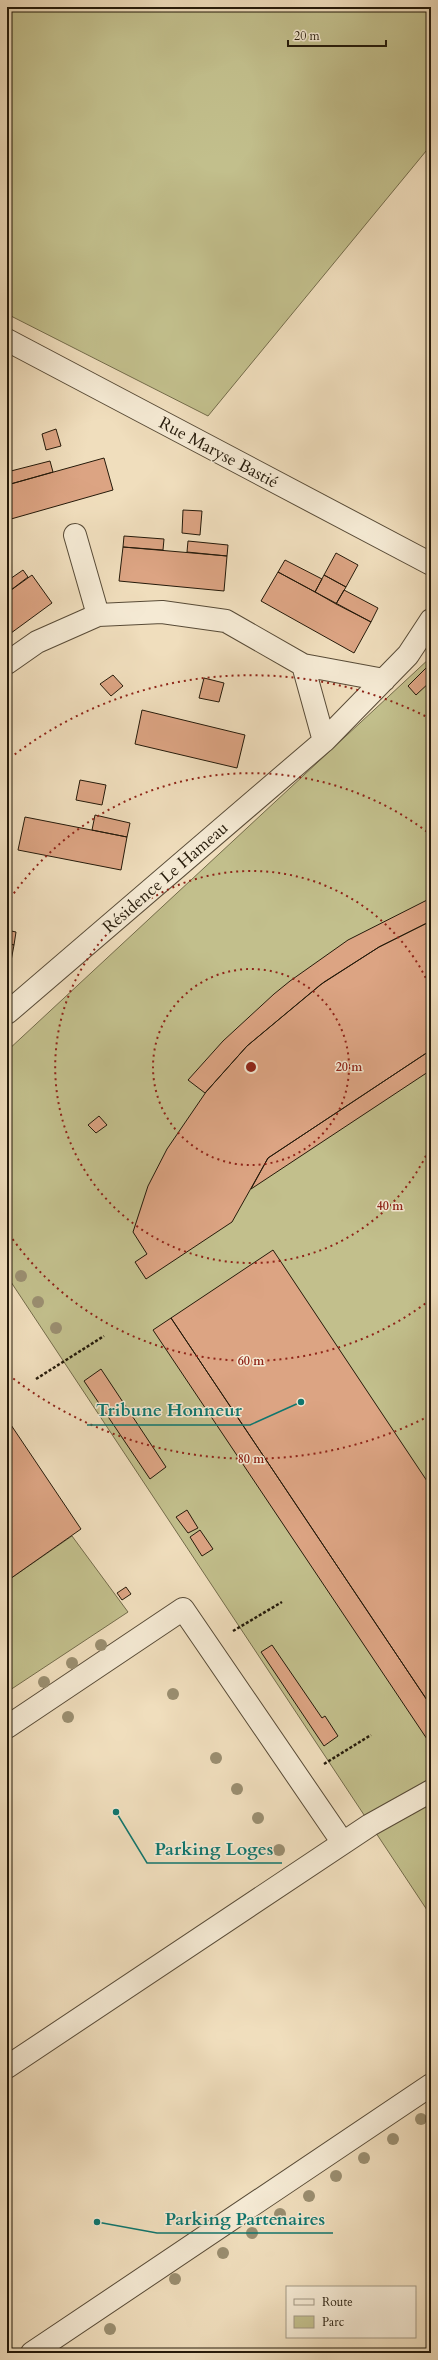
<svg xmlns="http://www.w3.org/2000/svg" width="438" height="2360" font-family="Cardo,serif">
  <style>
    .green { fill: #c2bf8c; stroke: #746c4b }
    .building { fill: #dca483; stroke: #251a0a }
    .lines { fill: none; stroke-linecap: round; stroke-linejoin: round }
    .minor-casing { stroke: #584b37; stroke-width: 24 }
    .path { stroke: #251a0a; stroke-width: 2.5; stroke-dasharray: 3 2; stroke-linecap: butt }
    .minor { stroke: #f5ead4; stroke-width: 22 }
    .tree { fill: #9a8e70 }
    .ring { fill: none; stroke: #8f2418; stroke-width: 2; stroke-dasharray: 2 4 }
    .labels { text-anchor: middle; stroke-width: 3; stroke-linejoin: round; paint-order: stroke }
    .street-label { font-size: 17px; fill: #251a0a; stroke: #f5ead4 }
    .centre { fill: #8f2418; stroke: #f5ead4; stroke-width: 2 }
    .ring-label { font-size: 12px; text-anchor: middle; font-weight: bold; fill: #8f2418; stroke: #f5ead4; stroke-width: 3; stroke-linejoin: round; paint-order: stroke }
    .leader { fill: none; stroke: #0f766e; stroke-width: 1.5 }
    .callout-dot { fill: #0f766e; stroke: #f5ead4; stroke-width: 1.5 }
    .callout-label { font-size: 18px; text-anchor: middle; font-weight: bold; fill: #0f766e; stroke: #f5ead4; stroke-width: 3; stroke-linejoin: round; paint-order: stroke }
  </style>
  <rect width="100%" height="100%" fill="#f0debd"/>
  <filter id="stains"><feTurbulence type="fractalNoise" baseFrequency=".005" numOctaves="4"/><feColorMatrix values="0 0 0 0 .2 0 0 0 0 .09 0 0 0 0 .02 0 0 0 .5 -.17"/></filter>
  <radialGradient id="worn" r=".72"><stop offset=".6" stop-color="#630" stop-opacity="0"/><stop offset="1" stop-color="#630" stop-opacity=".3"/></radialGradient>
  <path class="green" d="M7 7H431V145L208 416 7 314Z
    M431 657V1916L7 1276V1051Z
    M72 1536 128 1612 7 1692V1581Z"/>
  <path class="building" d="M56 429 61 446 46 450 42 434Z
    M104 458 113 490 11 519 7 504V485Z
    M50 461 53 472 7 485V472Z
    M183 510 202 511 200 535 182 533Z
    M124 536 164 539 163 550 123 547Z
    M188 541 228 545 227 556 187 552Z
    M123 547 227 556 224 591 119 581Z
    M336 553 358 565 346 587 324 575Z
    M285 560 322 579 315 592 278 572Z
    M23 570 28 577 7 593V581Z
    M278 572 371 622 354 653 261 601Z
    M32 575 52 603 7 636V593Z
    M324 575 346 587 336 604 315 592Z
    M344 590 378 608 371 622 336 604Z
    M429 665 431 681 416 695 408 686Z
    M113 675 123 686 111 696 100 684Z
    M204 678 224 683 219 702 199 698Z
    M142 710 245 735 237 768 135 744Z
    M80 780 106 785 102 805 76 800Z
    M95 815 130 823 127 837 92 830Z
    M25 817 127 837 121 870 18 850Z
    M431 898V921L379 947 320 985 247 1046 205 1093 188 1080 223 1041 274 994 290 981 348 940Z
    M431 921V1050L268 1158 232 1222 146 1279 135 1262 147 1254 133 1232 148 1186 167 1149 206 1092 247 1046 324 982 379 947Z
    M7 930 16 932 14 945 7 943Z
    M7 943 14 945 8 977H7Z
    M431 1050V1070L251 1189 268 1158Z
    M99 1116 107 1125 96 1133 88 1125Z
    M273 1250 431 1487V1706L171 1318Z
    M171 1318 431 1706V1740L429 1742 153 1330Z
    M101 1369 166 1467 150 1479 84 1381Z
    M7 1419 81 1529 7 1581Z
    M187 1510 198 1528 188 1533 176 1517Z
    M200 1530 213 1549 202 1556 190 1537Z
    M126 1587 131 1594 122 1600 117 1593Z
    M272 1645 322 1718 325 1716 338 1736 324 1746 261 1652Z"/>
  <g class="lines">
    <g class="minor-casing">
      <path id="minor" d="M7 340 431 564
        M75 535 98 615
        M7 663 37 642 98 615 162 612 226 621 303 665 384 680
        M303 665 324 741
        M7 1013 324 741 408 655 431 620
        M7 1727 183 1609 343 1843 7 2067
        M343 1843 370 1825 431 1791
        M32 2353 431 2085"/>
    </g>
    <path class="path" d="M36 1379 104 1336
      M233 1631 282 1602
      M324 1764 371 1735"/>
    <use href="#minor" class="minor"/>
  </g>
  <g class="tree">
    <circle cx="21" cy="1276" r="6"/>
    <circle cx="38" cy="1302" r="6"/>
    <circle cx="56" cy="1328" r="6"/>
    <circle cx="101" cy="1645" r="6"/>
    <circle cx="72" cy="1663" r="6"/>
    <circle cx="44" cy="1682" r="6"/>
    <circle cx="173" cy="1694" r="6"/>
    <circle cx="68" cy="1717" r="6"/>
    <circle cx="216" cy="1758" r="6"/>
    <circle cx="237" cy="1789" r="6"/>
    <circle cx="258" cy="1818" r="6"/>
    <circle cx="279" cy="1850" r="6"/>
    <circle cx="421" cy="2119" r="6"/>
    <circle cx="393" cy="2139" r="6"/>
    <circle cx="364" cy="2158" r="6"/>
    <circle cx="336" cy="2176" r="6"/>
    <circle cx="309" cy="2196" r="6"/>
    <circle cx="280" cy="2214" r="6"/>
    <circle cx="252" cy="2233" r="6"/>
    <circle cx="223" cy="2253" r="6"/>
    <circle cx="175" cy="2279" r="6"/>
    <circle cx="110" cy="2329" r="6"/>
  </g>
  <g class="ring">
    <circle cx="251" cy="1067" r="98"/>
    <path d="M431 1145A196 196 0 1 1 431 989"/>
    <path d="M430 1300A294 294 0 0 1 7 1231M7 903A294 294 0 0 1 430 834"/>
    <path d="M429 1416A392 392 0 0 1 10 1376M10 758A392 392 0 0 1 429 718"/>
  </g>
  <g class="labels">
    <g class="street-label">
      <text transform="translate(219 452) rotate(28)" y="6">Rue Maryse Bastié</text>
      <text transform="translate(165 877) rotate(-41)" y="6">Résidence Le Hameau</text>
    </g>
  </g>
  <circle cx="251" cy="1067" r="6" class="centre"/>
  <g class="ring-label">
    <text x="349" y="1071">20 m</text>
    <text x="390" y="1210">40 m</text>
    <text x="251" y="1365">60 m</text>
    <text x="251" y="1463">80 m</text>
  </g>
  <path class="leader" d="M301 1402L250 1425H87M116 1812L147 1863H282M97 2222L157 2233H333"/>
  <g class="callout-dot">
    <circle cx="301" cy="1402" r="4"/>
    <circle cx="116" cy="1812" r="4"/>
    <circle cx="97" cy="2222" r="4"/>
  </g>
  <g class="callout-label">
    <text x="169" y="1416">Tribune Honneur</text>
    <text x="214" y="1855">Parking Loges</text>
    <text x="245" y="2225">Parking Partenaires</text>
  </g>
  <rect width="438" height="2360" fill="none" stroke="#f0debd" stroke-width="24"/>
  <rect x="8" y="8" width="422" height="2344" fill="none" stroke="#251a0a" stroke-width="2"/>
  <rect x="12" y="12" width="414" height="2336" fill="none" stroke="#251a0a"/>
  <rect x="286" y="2286" width="130" height="52" fill="#f5ead4" stroke="#a29783"/>
  <rect x="294" y="2299" width="20" height="6" fill="#f5ead4" stroke="#a29783"/>
  <text x="322" y="2306" font-size="12" fill="#251a0a">Route</text>
  <rect x="294" y="2316" width="20" height="12" fill="#c2bf8c" stroke="#a29783"/>
  <text x="322" y="2326" font-size="12" fill="#251a0a">Parc</text>
  <path d="M288 40v6h98v-6" fill="none" stroke="#251a0a" stroke-width="2"/>
  <text x="294" y="40" font-size="12" fill="#251a0a" stroke="#f5ead4" stroke-width="3" paint-order="stroke">20 m</text>
  <rect width="100%" height="100%" filter="url(#stains)"/>
  <rect width="100%" height="100%" fill="url(#worn)"/>
</svg>
